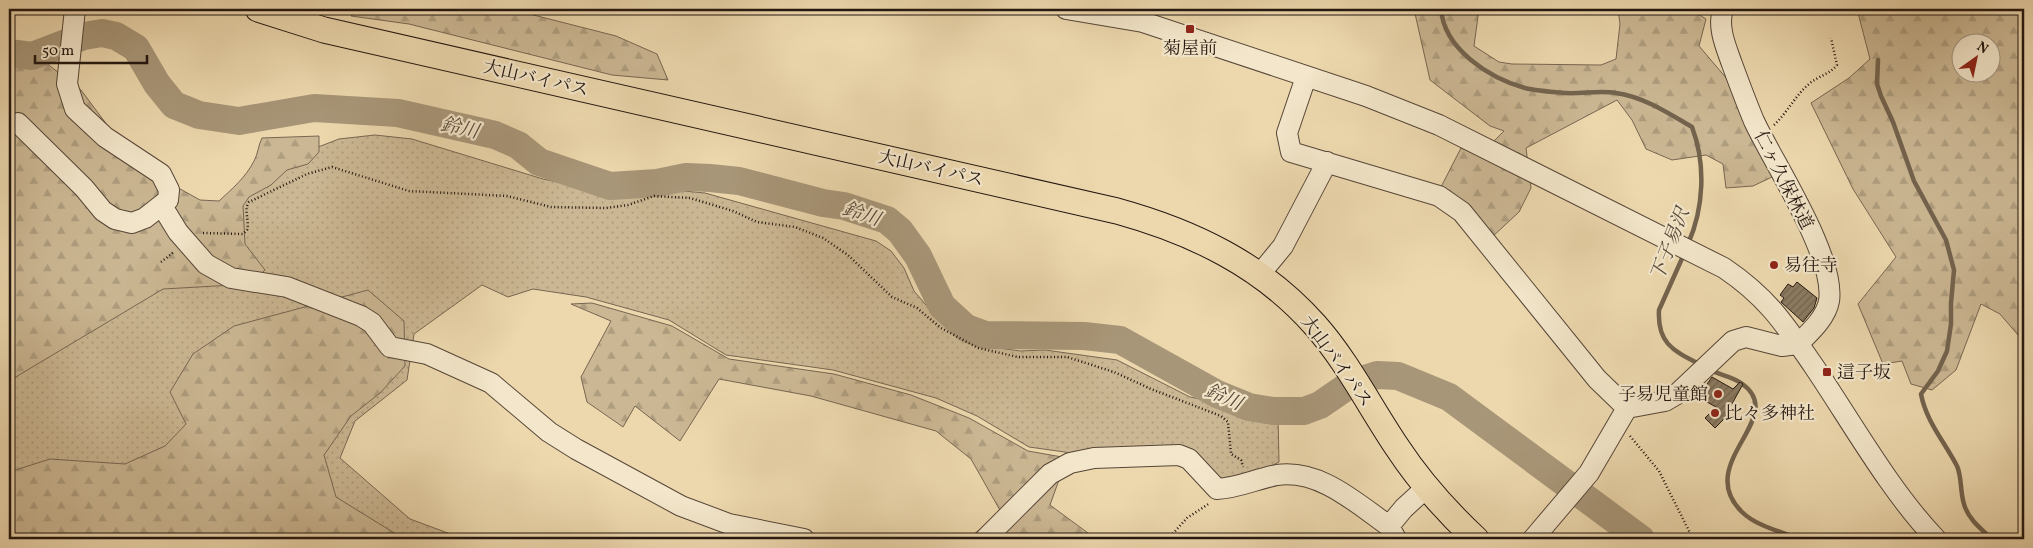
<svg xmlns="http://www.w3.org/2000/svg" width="2033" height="548" font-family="Vollkorn,'Noto Serif JP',serif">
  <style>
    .grass { fill: url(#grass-dots); stroke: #776652 }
    .forest { fill: url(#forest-firs); stroke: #776652; fill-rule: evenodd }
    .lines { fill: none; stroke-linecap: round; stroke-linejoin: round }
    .stream { stroke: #73634e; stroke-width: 4.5 }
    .river { stroke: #a89678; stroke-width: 28 }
    .building { fill: url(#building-hatch); stroke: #231610 }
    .minor-casing { stroke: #564638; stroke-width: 22 }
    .major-casing { stroke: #231610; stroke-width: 27 }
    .path { stroke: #231610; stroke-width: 2.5; stroke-dasharray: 1 2.5; stroke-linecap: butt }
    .minor { stroke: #f3e6ca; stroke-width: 20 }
    .major { stroke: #edd8ae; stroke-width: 25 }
    .poi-dot { fill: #8f2418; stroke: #f3e6ca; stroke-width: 2 }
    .labels { text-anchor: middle; stroke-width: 4.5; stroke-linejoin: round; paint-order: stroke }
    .poi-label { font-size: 18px; fill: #231610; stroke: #f3e6ca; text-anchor: start }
    .street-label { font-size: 18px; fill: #231610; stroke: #f3e6ca }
    .water-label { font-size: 19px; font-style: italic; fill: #58493a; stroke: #f3e6ca }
  </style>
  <defs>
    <pattern id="grass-dots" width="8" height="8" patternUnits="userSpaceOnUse" patternTransform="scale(1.25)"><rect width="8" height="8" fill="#cbb793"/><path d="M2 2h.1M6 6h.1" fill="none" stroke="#ae9d7e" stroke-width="1.8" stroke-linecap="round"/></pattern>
    <pattern id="forest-firs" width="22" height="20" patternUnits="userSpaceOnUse" patternTransform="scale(1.25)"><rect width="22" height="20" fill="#cbb793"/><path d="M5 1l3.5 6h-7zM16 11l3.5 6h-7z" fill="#ae9d7e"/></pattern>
    <pattern id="building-hatch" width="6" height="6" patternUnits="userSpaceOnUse" patternTransform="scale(1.25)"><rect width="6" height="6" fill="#8c7b62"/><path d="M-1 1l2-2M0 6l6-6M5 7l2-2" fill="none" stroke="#72644f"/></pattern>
  </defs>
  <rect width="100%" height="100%" fill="#edd8ae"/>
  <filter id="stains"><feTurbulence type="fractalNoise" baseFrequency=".004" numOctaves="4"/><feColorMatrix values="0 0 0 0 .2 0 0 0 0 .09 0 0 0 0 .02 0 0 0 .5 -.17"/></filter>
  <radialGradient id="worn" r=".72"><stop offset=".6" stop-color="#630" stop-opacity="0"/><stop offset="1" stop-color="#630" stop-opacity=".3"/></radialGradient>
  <path class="grass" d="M9 105 145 157 175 180 182 203 214 215 279 162 339 139 375 135 412 139 543 179 615 194 663 189 705 193 876 241 891 251 904 268 914 291 932 312 951 328 972 340 992 347 1020 351 1045 350 1117 360 1190 397 1278 415 1279 462 1241 481 1225 484 1204 463 1079 454 1029 447 977 416 936 398 833 370 726 355 669 320 586 297 533 289 508 297 482 285 414 334 407 380 355 421 340 458 410 519 464 539H9Z"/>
  <path class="forest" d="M359 9H510L616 36 657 54 668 80 612 75 409 24 351 16Z
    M1414 9H1479L1474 46 1499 62 1512 64 1601 65 1616 59 1620 24 1618 9H1690L1706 19 1699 46 1727 79 1754 133 1772 177 1753 186 1726 188 1723 164 1706 155 1672 160 1646 149 1632 120 1617 100 1526 148 1531 188 1519 212 1491 238 1441 187 1461 148 1479 156 1504 131 1490 126 1430 80Z
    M1857 9H2024V342L2000 314 1981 304 1956 370 1932 390 1911 384 1902 361 1883 364 1858 304 1896 257 1853 189 1811 103 1849 78 1870 59ZM1990 42V72H1960V42Z
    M9 48 28 49 81 90 137 165 200 200 219 201C232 189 246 177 254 161 258 154 258 146 262 138L319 136V152L308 164 287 170 271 185 249 197 243 206 245 244 265 270 251 284 163 289 9 381Z
    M368 290 404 321 405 366 380 393 351 416 324 455 336 497 404 539H9V472L50 459 125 464 165 446 186 424 170 392 193 354 234 326Z
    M592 303 672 326 729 359 834 374 911 395 969 418 1028 451 1062 457 1060 477 1050 505 1096 539H968L1001 512 971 459 936 431 811 396 719 379 680 441 635 406 623 427 587 402 581 377 611 321 571 304Z"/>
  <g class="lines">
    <path class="stream" d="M1441 9C1444 49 1489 78 1525 88 1537 91 1553 92 1566 93 1582 94 1600 90 1616 93 1644 97 1668 113 1692 127 1706 164 1704 208 1688 244
      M1878 60 1877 84 1881 96 1893 122 1914 181 1946 240 1954 270 1951 303V324L1947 351 1938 371 1921 394C1926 421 1944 441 1957 466 1962 477 1960 492 1964 504 1968 519 1981 529 1992 539
      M1684 254 1659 310C1657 344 1674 351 1701 365
      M1710 370C1720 375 1731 376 1741 383 1791 417 1692 463 1742 512 1756 526 1782 532 1800 539"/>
    <path class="river" d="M9 53 32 56 84 36 102 33 116 36 136 48 157 84 174 105 199 115 239 121 314 108 398 113 495 135 518 145 539 162 610 186 657 183 686 177 710 178 739 181 823 203 844 206 887 220 900 231 918 256 942 306 966 328 985 335 1084 336 1120 340 1217 394 1249 407 1273 411H1304L1320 405 1352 383 1377 375 1398 376 1449 397 1641 539"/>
  </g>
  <path class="building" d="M1797 282 1817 298 1814 308 1803 322 1781 302 1784 298 1780 295 1788 284 1793 287Z
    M1712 377 1733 389 1740 382 1743 384 1723 420 1715 428 1705 418 1716 407 1698 397Z"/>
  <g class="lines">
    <g class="minor-casing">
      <path id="minor" d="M1066 9 1143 22 1366 96 1439 125 1724 268C1767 297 1784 323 1813 365 1851 421 1890 491 1936 539
        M1306 77 1287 133 1291 152 1439 196 1462 212 1597 379 1627 408
        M18 123 84 188 103 211 115 219 132 223 145 218 168 200 169 190 161 174 105 137 75 109 67 84 75 9
        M162 206 178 232 206 264 231 278 287 287 361 316 372 323 390 347 427 354 491 383 549 432 576 449 681 506 729 524 804 539
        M1260 274 1283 246 1327 162
        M985 539 1050 474 1070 463 1094 458 1179 455 1189 459 1217 489C1238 488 1256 479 1277 475 1320 469 1356 503 1389 526
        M1396 539 1389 526 1404 508 1426 488
        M1533 539 1589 473 1627 408 1665 401 1677 394 1733 341 1746 337 1782 346 1798 344C1809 333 1826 318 1829 301 1836 257 1774 164 1754 121 1746 102 1739 83 1732 64 1726 47 1717 27 1723 9"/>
    </g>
    <g class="major-casing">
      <path id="major" d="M258 9 324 30 1117 211C1193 232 1262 265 1315 325 1347 361 1370 407 1397 447 1420 482 1446 511 1476 539"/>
    </g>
    <path class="path" d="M1774 125C1787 113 1795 96 1808 85 1817 76 1829 75 1837 65L1831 38
      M203 233 243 234 247 230C250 221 243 210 249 202L307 174 332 167 409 191 507 196 551 207 606 208 628 205 654 196 690 198 733 211 757 222 795 227 823 238 848 255 892 297 917 308 941 328 978 348 1018 357H1067L1114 372 1151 389 1221 416 1228 422 1231 454 1241 460 1243 467
      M161 262 174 252
      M1630 436 1659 471 1693 539
      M1168 539 1187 518 1210 503"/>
    <use href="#minor" class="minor"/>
    <use href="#major" class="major"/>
  </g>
  <g class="poi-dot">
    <rect x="1185" y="24" width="10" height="10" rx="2.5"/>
    <circle cx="1774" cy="265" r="5"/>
    <rect x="1822" y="367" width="10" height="10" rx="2.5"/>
    <circle cx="1718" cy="394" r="5"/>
    <circle cx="1715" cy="413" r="5"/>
  </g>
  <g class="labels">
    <g class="poi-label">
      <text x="1190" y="54" text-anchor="middle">菊屋前</text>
      <text x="1784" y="271">易往寺</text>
      <text x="1837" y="378">這子坂</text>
      <text x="1708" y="400" text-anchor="end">子易児童館</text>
      <text x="1725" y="419">比々多神社</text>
    </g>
    <g class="street-label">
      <text transform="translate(536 78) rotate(13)" y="6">大山バイパス</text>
      <text transform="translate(931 168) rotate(13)" y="6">大山バイパス</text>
      <text transform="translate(1784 180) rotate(63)" y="6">仁ヶ久保林道</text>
      <text transform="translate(1337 361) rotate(54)" y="6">大山バイパス</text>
    </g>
    <g class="water-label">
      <text transform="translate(460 127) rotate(13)" y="7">鈴川</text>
      <text transform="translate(862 213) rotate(19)" y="7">鈴川</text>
      <text transform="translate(1669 244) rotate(-69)" y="7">下子易沢</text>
      <text transform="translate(1224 396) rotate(24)" y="7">鈴川</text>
    </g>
  </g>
  <rect width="2033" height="548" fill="none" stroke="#edd8ae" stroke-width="30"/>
  <rect x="10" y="10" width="2013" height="528" fill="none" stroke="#231610" stroke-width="2.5"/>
  <rect x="15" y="15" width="2003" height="518" fill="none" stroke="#231610"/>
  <g transform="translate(1976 58) rotate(33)"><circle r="24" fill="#f3e6ca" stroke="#a09380"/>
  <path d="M0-4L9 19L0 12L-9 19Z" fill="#8f2418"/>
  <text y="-8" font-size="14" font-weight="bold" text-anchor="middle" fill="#231610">N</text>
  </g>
  <path d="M35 55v8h112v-8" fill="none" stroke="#231610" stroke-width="2.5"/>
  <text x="42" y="55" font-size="15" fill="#231610" stroke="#f3e6ca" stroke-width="4" paint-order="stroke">50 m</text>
  <rect width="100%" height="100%" filter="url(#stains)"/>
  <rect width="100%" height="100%" fill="url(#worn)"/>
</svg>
